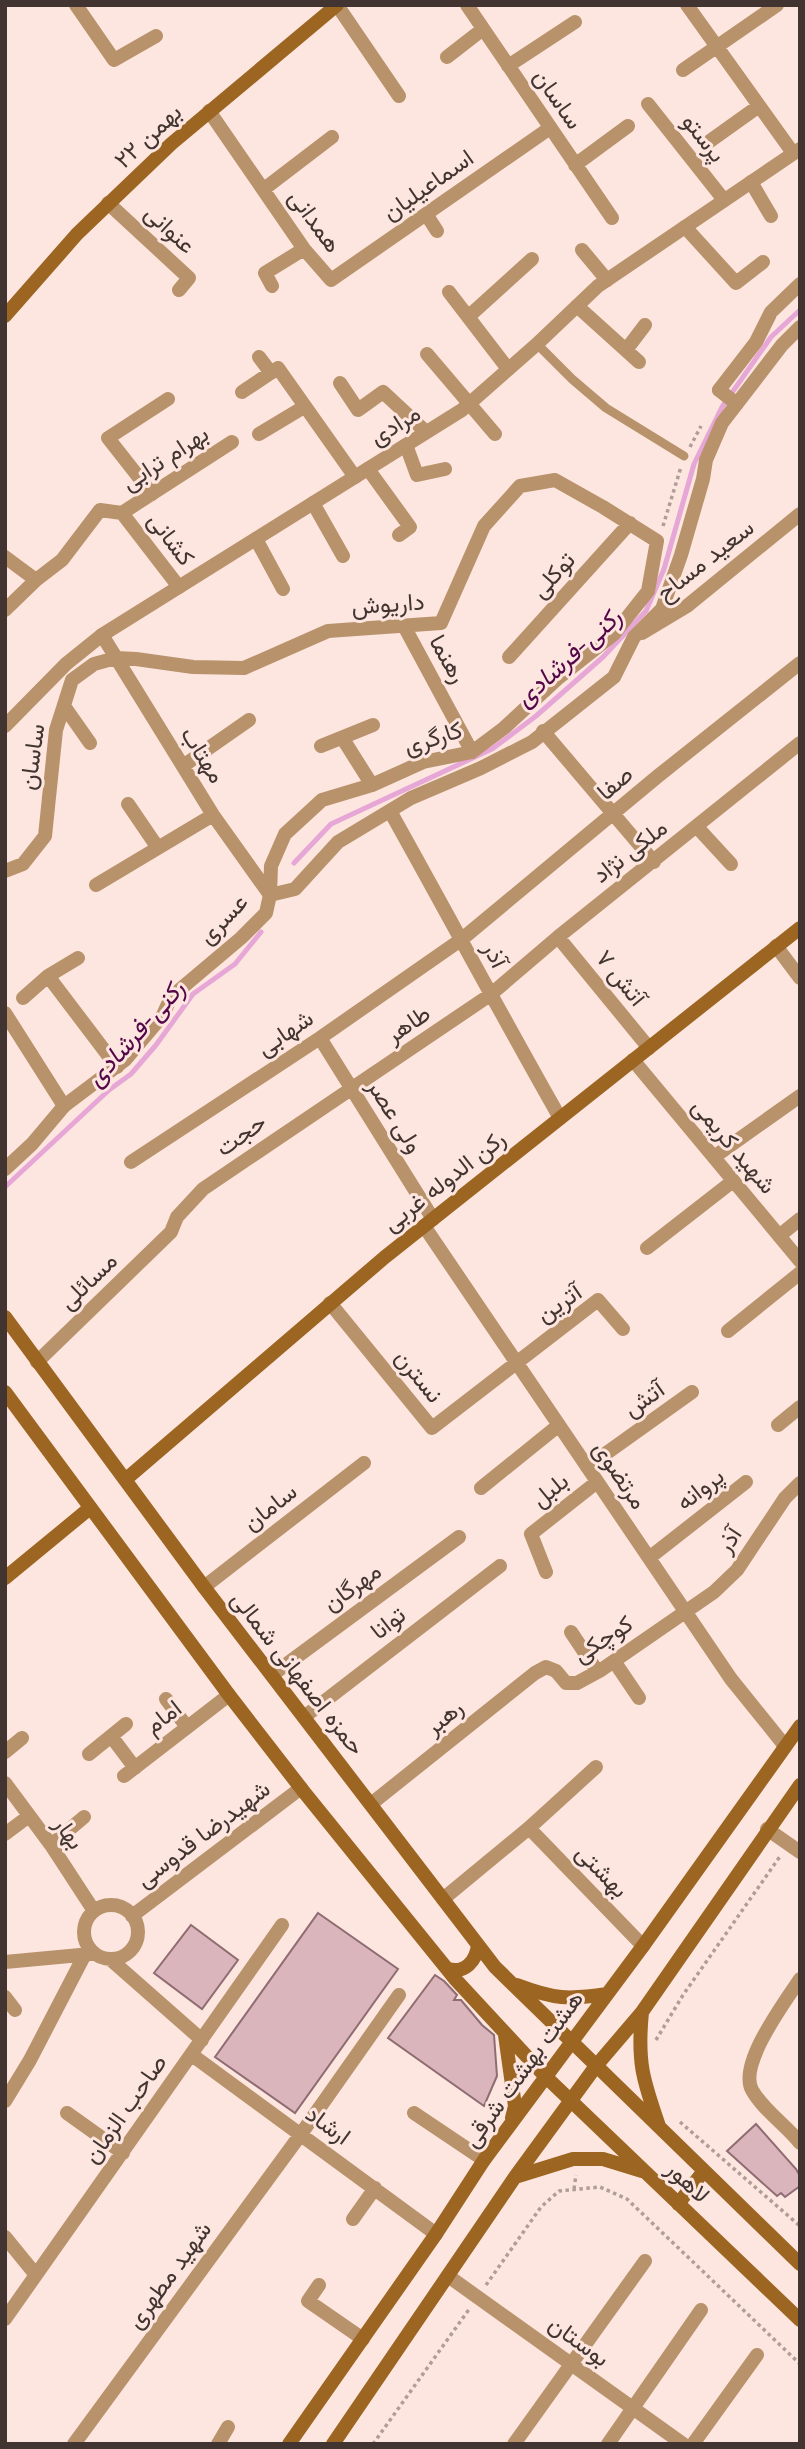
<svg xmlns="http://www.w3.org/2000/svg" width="805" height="2449" font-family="Mulish,Vazirmatn,sans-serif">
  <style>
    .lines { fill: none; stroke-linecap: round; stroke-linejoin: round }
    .stream { stroke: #e6a6d6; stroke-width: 5 }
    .building { fill: #dbb5bc; stroke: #8e6c72; stroke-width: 2 }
    .path { stroke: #b09d97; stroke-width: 3.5; stroke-dasharray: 3.5 3.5; stroke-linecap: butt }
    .service { stroke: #b8926a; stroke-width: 9 }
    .pedestrian { stroke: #b8926a; stroke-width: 14 }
    .minor { stroke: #b8926a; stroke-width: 14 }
    .tertiary { stroke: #b8926a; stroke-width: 14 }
    .secondary { stroke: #9c6521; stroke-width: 14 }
    .labels { text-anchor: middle; stroke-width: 6; stroke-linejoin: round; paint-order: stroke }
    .street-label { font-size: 24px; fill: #423430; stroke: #fde6e0 }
    .water-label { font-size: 26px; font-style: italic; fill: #540748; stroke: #fde6e0 }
  </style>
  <rect width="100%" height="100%" fill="#fde6e0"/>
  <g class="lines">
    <path class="stream" d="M294 863 331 824 492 749 536 716 603 657 646 611 664 569 694 464 722 407 771 337 800 310
      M5 1187 109 1090 131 1074 156 1045 193 994 235 964 261 932"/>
  </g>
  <path class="building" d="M318 1913 398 1969 295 2113 215 2057Z
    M191 1925 238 1960 202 2009 154 1973Z
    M435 1975 444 1981 457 1995 454 2000H461L482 2025 494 2035 497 2076 484 2106 388 2038Z
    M756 2124 796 2169 800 2176V2186L785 2197 781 2193 777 2196 727 2151Z"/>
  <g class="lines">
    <path class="path" d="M690 447 701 426
      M663 526 681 467
      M656 2040 683 1995 781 1855
      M680 2122 800 2226
      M574 2189 576 2175
      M486 2285 541 2207 559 2191 600 2187 627 2199 800 2364
      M373 2444 470 2308"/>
    <path class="service" d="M537 344 572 379 606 408 684 456"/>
    <path class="pedestrian" d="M608 2444 701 2310"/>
    <path class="minor" d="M76 5 114 60 156 36
      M337 5 399 96
      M467 5 612 218
      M687 5 793 153
      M447 57 483 29
      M508 66 575 22
      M683 70 777 5
      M648 104 724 200
      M209 111 304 249 331 280 550 128
      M710 141 759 106
      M575 165 628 126
      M751 182 771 216
      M264 189 332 137
      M108 203 189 278 179 290
      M426 214 437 231
      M685 227 736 283 763 262
      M582 250 607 280
      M272 286 265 273 304 249
      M449 292 508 369
      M577 306 639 362
      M468 317 532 259
      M626 350 645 325
      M427 354 495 434
      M259 357 271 373
      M340 383 358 410 383 392 426 432
      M719 390 756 342 771 312 800 284
      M242 392 278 368 355 477
      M259 434 304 407
      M406 445 417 475 445 469
      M368 469 410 527 399 535
      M152 494 108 438 168 399
      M313 503 343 556
      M122 513 232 442
      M256 539 283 589
      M5 557 36 580
      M5 610 36 580 62 560 100 510 122 513 179 587
      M404 626 472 752
      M642 633 687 606 800 514
      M102 635 213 815 270 895
      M509 657 630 523
      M64 706 90 743
      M543 731 654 862
      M343 739 372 785
      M321 746 373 725
      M183 766 249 720
      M128 804 158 848
      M390 811C447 913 502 1016 560 1118
      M697 827 731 864
      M5 871 23 864 45 836 56 730 72 680 94 664 116 658 136 659 193 667 244 668 328 631 441 623 484 526 520 486 555 480 603 507 657 541 648 591 614 634 557 679 504 728 472 752 423 762 372 785 322 800 285 834 271 866 270 895
      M96 885 213 815
      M558 937 649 1048
      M776 946 800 978
      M48 976 117 1067
      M23 998 48 976 78 958
      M5 1013 64 1106
      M320 1038 433 1219
      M633 1060 800 1261
      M714 1157 800 1096
      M131 1162 320 1038 462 939 658 776 800 663
      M424 1226 731 1679 785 1746
      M779 1236 800 1219
      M647 1248 733 1181
      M330 1303 432 1428 598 1300 623 1329
      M728 1331 800 1273
      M37 1362 171 1232 177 1217 203 1189 490 995 558 937 800 743
      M778 1425 800 1407
      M587 1467 692 1392
      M481 1488 559 1425
      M649 1558 746 1482
      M546 1572 531 1534 597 1482
      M204 1587 364 1463
      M571 1632 597 1671
      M614 1661 639 1698
      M272 1675 459 1537
      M166 1699 187 1727
      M304 1717 500 1566
      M111 1736 135 1768
      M5 1752 22 1738
      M89 1754 126 1724
      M124 1776 229 1695
      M5 1783 51 1845 94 1911
      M371 1804 535 1673 546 1667 556 1671 566 1683H577L601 1670 714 1592 737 1570 785 1498 800 1483
      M529 1828 643 1946
      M767 1829 800 1852
      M5 1834 29 1816
      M51 1845 84 1817
      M443 1899 529 1828 596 1767
      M84 1932a27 27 0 1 1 54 0a27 27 0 1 1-54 0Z
      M132 1916 301 1788
      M110 1959 202 2040
      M5 1962 91 1954
      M800 1979C785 2002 738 2064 752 2090 763 2110 786 2125 800 2143
      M5 1997 15 2010
      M192 2055 436 2234
      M5 2101 30 2060 84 1956
      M67 2113 123 2153
      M414 2113 484 2160
      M353 2219 375 2188
      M5 2237 36 2275
      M448 2276 683 2444
      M319 2285 308 2301 363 2339
      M5 2319 282 1925
      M74 2444 301 2134 399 1995
      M218 2444 228 2427
      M514 2444 645 2261
      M693 2444 757 2355"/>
    <path class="tertiary" d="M719 390 737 404
      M5 726 66 664 102 635 462 410 537 344 598 286 800 149
      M5 1169 32 1144 64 1106 125 1060 163 1015 171 997 241 938 266 913 270 895 295 889 338 842 411 798 481 768 532 742 614 677 634 637 662 609 681 555 703 479 706 460 722 423 782 345 800 327"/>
    <path class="secondary" d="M5 316 77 234 171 144 337 5
      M5 1317 204 1587 495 1967 800 2264
      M5 1392 229 1695 304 1792 456 1980 545 2076 800 2320
      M125 1480 385 1257 800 928
      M5 1578 90 1508
      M448 1969C465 1974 476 1961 478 1945
      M517 1985C554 1999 568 2000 607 1994
      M642 2012C637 2062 643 2080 659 2126
      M505 2035 515 2106 512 2118
      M515 2177 573 2159H603L642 2171
      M678 2204 703 2172
      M289 2444 436 2234 484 2160 643 1946 800 1726
      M333 2444 515 2177 596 2066 642 2012 800 1785"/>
  </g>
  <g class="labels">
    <g class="street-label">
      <text transform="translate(558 99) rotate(55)" y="8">ساسان</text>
      <text transform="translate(148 136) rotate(-43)" y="8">۲۲ بهمن</text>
      <text transform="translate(704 138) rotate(52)" y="8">پرستو</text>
      <text transform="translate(428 185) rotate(-35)" y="8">اسماعیلیان</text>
      <text transform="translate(315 221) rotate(54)" y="8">همدانی</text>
      <text transform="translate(170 229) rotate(43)" y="8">عنوانی</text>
      <text transform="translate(395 425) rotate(-32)" y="8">مرادی</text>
      <text transform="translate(165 458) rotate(-33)" y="8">بهرام ترابی</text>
      <text transform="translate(171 539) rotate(53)" y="8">کشانی</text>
      <text transform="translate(705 560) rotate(-38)" y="8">سعید مساح</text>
      <text transform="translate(553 575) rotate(-48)" y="8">توکلی</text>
      <text transform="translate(388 604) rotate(-4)" y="8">داریوش</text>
      <text transform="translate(448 659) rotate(61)" y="8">رهنما</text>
      <text transform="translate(433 738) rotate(-18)" y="8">کارگری</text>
      <text transform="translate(203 755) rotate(58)" y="8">مهتاب</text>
      <text transform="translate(32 757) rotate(-82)" y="8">ساسان</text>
      <text transform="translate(615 783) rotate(-41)" y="8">صفا</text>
      <text transform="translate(630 851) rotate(-38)" y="8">ملکی نژاد</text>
      <text transform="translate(223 919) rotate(-46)" y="8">عسری</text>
      <text transform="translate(495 955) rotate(64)" y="8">آذر</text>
      <text transform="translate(621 978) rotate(51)" y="8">آتش ۷</text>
      <text transform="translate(408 1024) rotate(-34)" y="8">طاهر</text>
      <text transform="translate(285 1033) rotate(-34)" y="8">شهابی</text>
      <text transform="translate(395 1116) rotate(58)" y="8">ولی عصر</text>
      <text transform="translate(241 1135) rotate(-35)" y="8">حجت</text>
      <text transform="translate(734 1146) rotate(50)" y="8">شهید کریمی</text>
      <text transform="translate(444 1181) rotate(-38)" y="8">رکن الدوله غربی</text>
      <text transform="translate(88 1281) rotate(-44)" y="8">مسائلی</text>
      <text transform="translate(559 1303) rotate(-34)" y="8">آترین</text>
      <text transform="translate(419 1376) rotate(51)" y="8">نسترن</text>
      <text transform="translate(644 1399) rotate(-35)" y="8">آتش</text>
      <text transform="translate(620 1475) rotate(56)" y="8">مرتضوی</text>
      <text transform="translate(700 1489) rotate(-38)" y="8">پروانه</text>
      <text transform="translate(550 1490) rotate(-39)" y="8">بلبل</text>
      <text transform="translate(270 1507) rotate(-38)" y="8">سامان</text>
      <text transform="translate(729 1540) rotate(-56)" y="8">آذر</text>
      <text transform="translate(352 1587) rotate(-36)" y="8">مهرگان</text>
      <text transform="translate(388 1623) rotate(-38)" y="8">توانا</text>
      <text transform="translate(603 1639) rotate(-33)" y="8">کوچکی</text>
      <text transform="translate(298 1673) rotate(52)" y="8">حمزه اصفهانی شمالی</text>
      <text transform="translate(163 1717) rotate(-38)" y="8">امام</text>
      <text transform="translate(444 1717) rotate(-39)" y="8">رهبر</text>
      <text transform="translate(69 1833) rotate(55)" y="8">بهار</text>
      <text transform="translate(203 1834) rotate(-37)" y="8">شهیدرضا قدوسی</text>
      <text transform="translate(602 1871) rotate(46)" y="8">بهشتی</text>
      <text transform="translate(523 2069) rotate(-54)" y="8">هشت بهشت شرقی</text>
      <text transform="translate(125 2109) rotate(-55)" y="8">صاحب الزمان</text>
      <text transform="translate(328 2125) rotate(36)" y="8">ارشاد</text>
      <text transform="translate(688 2182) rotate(44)" y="8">لاهور</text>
      <text transform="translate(169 2275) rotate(-54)" y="8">شهید مطهری</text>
      <text transform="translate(579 2341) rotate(36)" y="8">بوستان</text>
    </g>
    <g class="water-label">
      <text transform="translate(568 657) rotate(-42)" y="9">رکنی-فرشادی</text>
      <text transform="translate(135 1033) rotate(-48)" y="9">رکنی-فرشادی</text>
    </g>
  </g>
  <rect width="805" height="2449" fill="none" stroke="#423430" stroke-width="14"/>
</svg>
